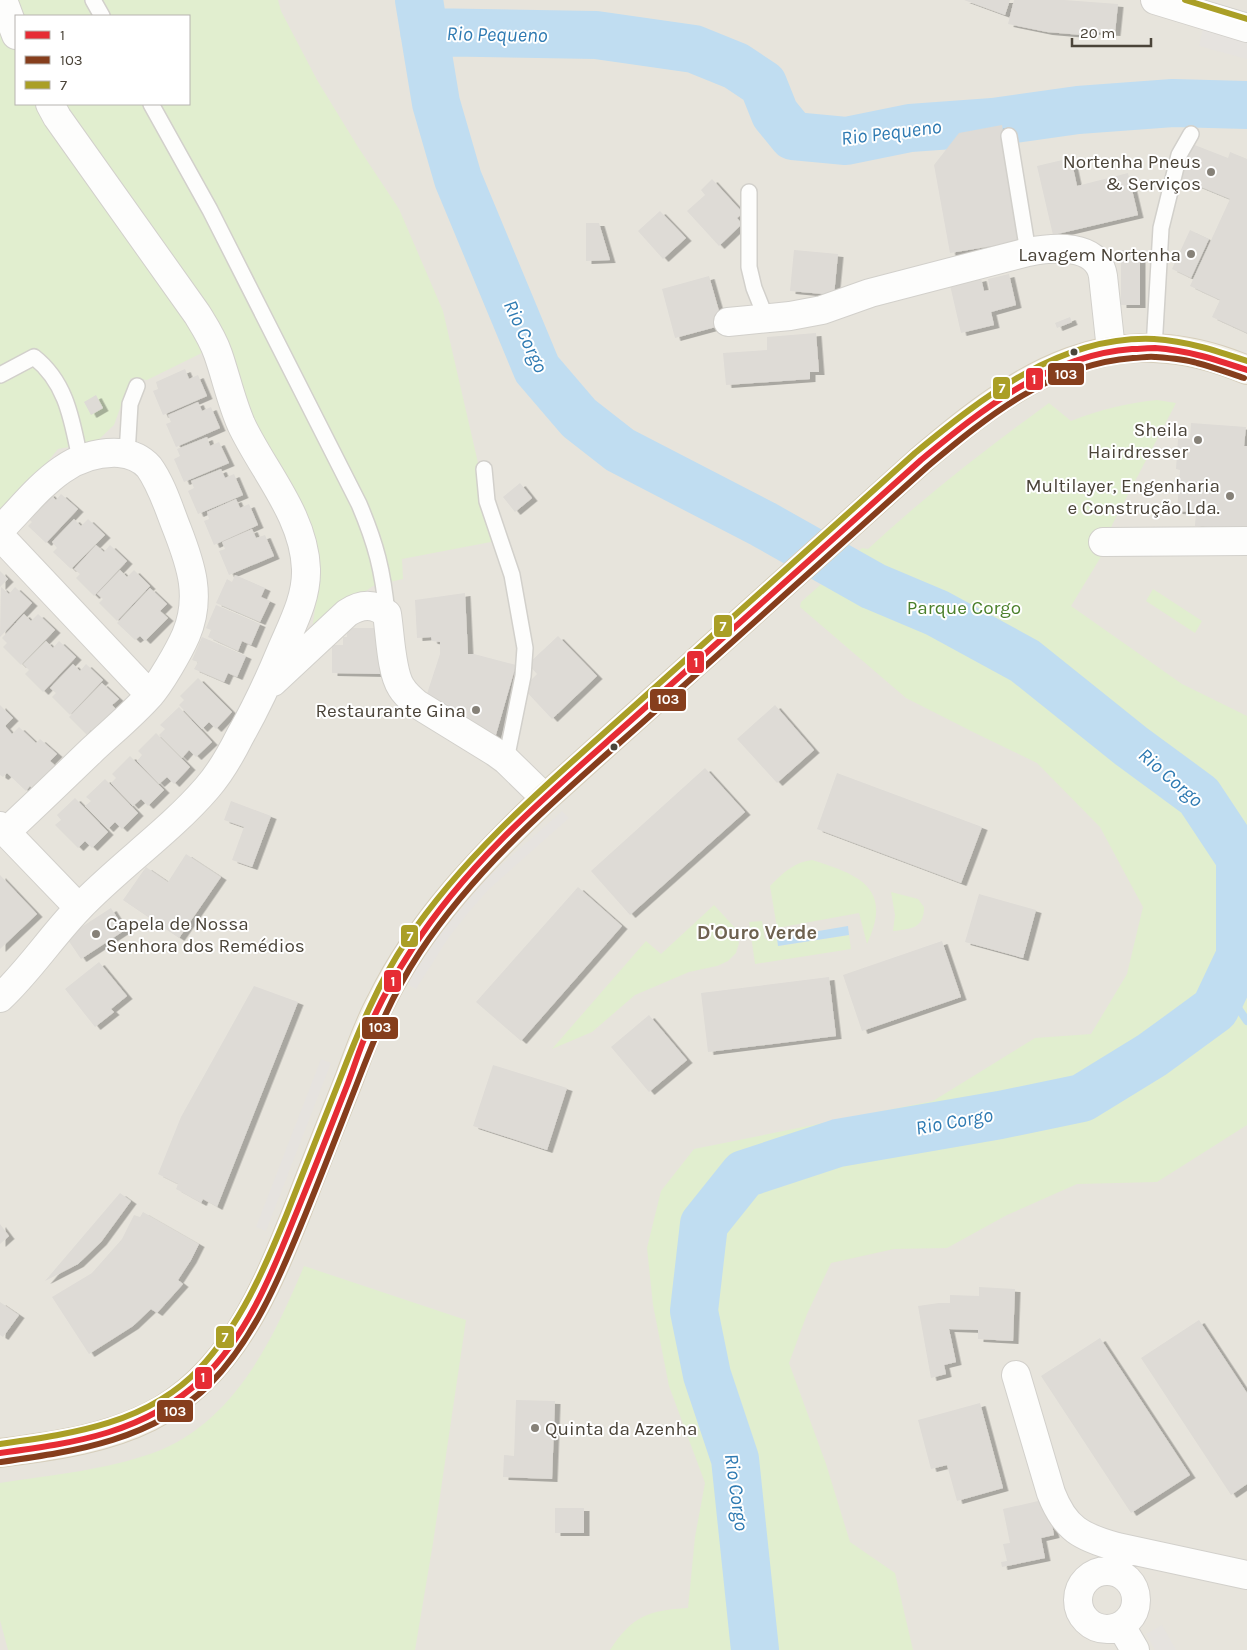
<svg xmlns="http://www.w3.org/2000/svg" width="1247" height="1650" font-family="Karla,sans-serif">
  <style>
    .residential { fill: #e7e4dc; fill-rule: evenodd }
    .green { fill: #e1eecf; fill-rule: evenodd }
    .parking { fill: #e6e3df }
    .water { fill: #c0ddf1 }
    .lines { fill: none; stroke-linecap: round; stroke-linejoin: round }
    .stream { stroke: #c0ddf1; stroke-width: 8 }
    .river { stroke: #c0ddf1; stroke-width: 48 }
    .building { fill: #dedbd6; filter: url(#shadow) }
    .lane-casing { stroke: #d2d0cb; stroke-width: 18 }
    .street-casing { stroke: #d2d0cb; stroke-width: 30 }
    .primary-casing { stroke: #d6cebb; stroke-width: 30 }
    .lane { stroke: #fdfdfc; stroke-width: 15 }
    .street { stroke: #fdfdfc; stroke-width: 28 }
    .primary { stroke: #f2efe6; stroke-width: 28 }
    .bus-1-casing { stroke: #fff; stroke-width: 10 }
    .bus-2-casing { stroke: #fff; stroke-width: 10 }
    .bus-3-casing { stroke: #fff; stroke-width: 10 }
    .bus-1 { stroke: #e62c34; stroke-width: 6 }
    .bus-2 { stroke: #863e1d; stroke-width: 6 }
    .bus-3 { stroke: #aa9f26; stroke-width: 6 }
    .poi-dot { fill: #868178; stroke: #fff; stroke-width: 2 }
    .bus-dot { fill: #4b4439; stroke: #fff; stroke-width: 2 }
    .labels { text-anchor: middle; stroke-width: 4; stroke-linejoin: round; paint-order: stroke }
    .poi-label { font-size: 19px; fill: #4b4439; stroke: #fff; text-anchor: end }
    .park-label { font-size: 19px; fill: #4a7f2a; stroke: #fff }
    .water-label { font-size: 20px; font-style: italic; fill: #2e7ab2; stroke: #fff }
    .neighbourhood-label { font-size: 20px; font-weight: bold; fill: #6e6250; stroke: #fff }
    .line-badge { stroke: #fff; stroke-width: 2 }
    .badge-label { font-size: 14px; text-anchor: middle; font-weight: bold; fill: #fff }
  </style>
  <defs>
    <filter id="shadow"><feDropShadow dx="5.5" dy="3" stdDeviation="0" flood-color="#0004"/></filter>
  </defs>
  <rect width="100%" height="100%" fill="#f4f2ee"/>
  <path class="residential" d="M0 0H1247V1650H0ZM16 16H189V104H16Z"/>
  <path class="green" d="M0 0H278L281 11 317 80 358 147 399 209 443 311 496 541 402 559 403 579 373 586 312 630 316 602 314 569 280 480 222 343 147 380 131 378 114 425 96 442 58 449 24 491 0 516ZM16 16H189V104H16Z
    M1157 400 1176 403 1112 525 1105 550 1071 606 1182 684 1247 716V1125L1157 1182 1077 1184 1007 1215 947 1248 894 1249 831 1263 807 1314 789 1363 826 1464 850 1542 895 1573 913 1650H610C632 1616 649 1610 688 1608L695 1537 705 1483 669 1386 653 1305 647 1248 661 1191 694 1149 933 1101 1035 1038 1091 1034 1127 974 1143 907 1100 827 1037 763 975 733 906 698 800 607 801 602 862 548 868 549C925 496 986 449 1049 403L1071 421C1099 410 1127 403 1157 400Z
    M1153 589 1202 621 1195 633 1146 601Z
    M812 860C860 875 893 888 867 944L859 913 777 928 770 886C783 873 794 862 812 860Z
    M891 892 918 899 924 907C924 928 912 929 893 931L895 915Z
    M714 905 736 929 739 943 736 953 728 961 717 966 689 972 635 995 592 1032 552 1049 646 941 661 954Z
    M762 921 765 939 777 938 778 946 849 935 851 949 755 964 749 922Z
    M304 1266 466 1320 433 1543 415 1650H8L0 1620V1483C51 1475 105 1470 153 1453 234 1423 273 1340 304 1266Z"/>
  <path class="parking" d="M1203 28 1247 40V59L1199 46Z
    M562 811 569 818 488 890 468 913 449 937 416 989 406 984 440 931 459 906 481 883Z
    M321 1059 331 1063 266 1231 256 1227Z
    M1162 1625 1176 1650H1155L1146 1634Z"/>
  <path class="water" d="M848 926 849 935 778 946 777 938Z"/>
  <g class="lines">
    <path class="stream" d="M1225 989 1247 1021"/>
    <path class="river" d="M419 0 436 103 458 179 537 369 579 418 620 450 763 524 873 586 937 613 1025 661 1131 746 1199 796 1240 858V956L1215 1009 1152 1055 1082 1098 1000 1115 838 1143 744 1174 704 1224 694 1311 707 1375 735 1459 755 1650
      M424 32 596 35 694 49 736 66 763 84 775 114 793 136 846 141 910 128 993 122 1078 110 1173 103 1247 105"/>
  </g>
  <path class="building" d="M964 0H1010L1005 15Z
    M1014 0H1064L1118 4 1115 33 1082 31V35L1047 32 1008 24Z
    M1002 125 1022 241 950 253 934 165 959 133Z
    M1192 144 1228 158 1230 152 1247 159V333L1212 317 1220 300 1190 286 1230 199 1179 178Z
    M1071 158 1077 186 1128 173 1138 215 1053 235 1037 166Z
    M712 179 743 213 737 218 742 224 719 246 687 211 705 195 701 190Z
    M660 211 686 238 663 259 638 231Z
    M586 223H599L610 260 586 261Z
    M1190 230 1209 239 1191 278 1172 269Z
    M794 250 838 254 834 295 790 291Z
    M1121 250H1140V305H1121Z
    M1009 274 1016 305 991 312 994 325 961 333 950 285 981 278 984 291 990 290 988 279Z
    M709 276 723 325 675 338 662 289Z
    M1070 317 1072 322 1057 328 1055 323Z
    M816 333 819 372H810V379L726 385 723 353 767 350V337Z
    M185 369 189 379 198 375 207 396 163 415 153 391 158 389 156 382Z
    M96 395 103 408 91 415 84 402Z
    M198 402 202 411 211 407 220 428 176 447 166 424 171 422 168 415Z
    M1191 423 1246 427 1244 446H1247V530L1195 526 1196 512 1177 511 1180 470 1176 469 1178 439H1190Z
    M207 437 210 446 219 442 229 463 184 482 174 459 180 456 177 449Z
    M221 469 225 478 234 474 243 495 198 514 188 491 194 488 191 481Z
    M520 483 532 498 515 512 503 497Z
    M49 493 56 500 61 494 78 509 46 543 28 526 32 522 26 517Z
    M236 499 240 508 249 504 258 525 214 545 204 521 209 519 207 512Z
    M74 519 81 526 88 519 105 535 71 569 53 552 57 548 52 542Z
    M252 529 256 538 265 535 274 556 229 575 219 551 225 549 222 542Z
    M96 545 104 552 110 545 127 561 94 596 76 578 80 574 74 569Z
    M120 570 127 577 134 570 150 586 117 621 99 603 103 599 97 594Z
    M0 571 8 579 0 587Z
    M235 575 265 588 261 597 270 601 260 622 216 603 227 579 232 582Z
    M1 587 9 594 15 587 32 603 0 637Z
    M150 588 167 604 160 611 168 618 145 641 140 636 135 640 117 623Z
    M465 593 468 654H474L516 665 495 738 425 700 440 654V642L432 641 431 637 417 638 415 600Z
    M216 605 260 624 251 645 242 641 238 651 208 637 211 630 206 628Z
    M24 614 31 621 38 614 55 630 21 665 3 647 7 643 2 638Z
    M347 628H381V674L332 673V645H343V637H347Z
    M558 636 597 676 552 719 523 688 537 674 528 664Z
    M202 637 246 656 237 677 228 673 224 682 194 669 198 662 192 660Z
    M46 641 53 648 59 641 76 657 43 692 25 674 29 670 23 664Z
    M73 664 80 671 86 664 103 680 70 715 52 697 56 693 50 688Z
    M198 678 232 712 216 729 209 722 202 729 179 705 184 700 180 696Z
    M102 683 119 699 112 705 119 712 97 736 91 730 87 735 69 717Z
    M0 705 13 718 5 726 12 734 19 727 36 743 40 739 57 754 50 761 58 768 35 792 30 786 26 791 7 773 3 777 0 775Z
    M775 705 814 750 777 783 737 739Z
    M179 707 212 742 196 757 189 750 182 758 159 735 165 729 160 725Z
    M156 733 190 767 174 784 167 777 159 784 137 761 142 755 138 751Z
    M130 756 164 790 148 806 141 799 133 806 111 783 116 778 112 774Z
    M705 768 745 812 630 915 591 871Z
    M837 773 982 827 961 883 817 829Z
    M105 779 138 813 122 829 115 822 108 829 85 806 91 801 86 797Z
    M75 798 108 832 92 848 85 841 78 848 55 825 61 820 57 815Z
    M231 801 271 816 252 867 232 860 244 827 224 820Z
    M186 854 221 877 179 938 123 900 146 867 168 882Z
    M0 875 37 914 0 949Z
    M578 887 622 926 521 1041 476 1002Z
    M979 894 1036 910 1023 958 965 942Z
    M111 908 125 930 81 959 66 937Z
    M942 941 961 997 862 1031 843 975Z
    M99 962 127 996 111 1009 114 1012 95 1027 65 989Z
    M829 977 836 1036 708 1052 701 993Z
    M254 986 298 1002 217 1207 203 1199 201 1203 176 1189 178 1184 158 1174 181 1117Z
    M649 1015 687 1060 649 1092 611 1047Z
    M493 1065 567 1088 547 1150 473 1126Z
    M120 1193 131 1201 101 1242 78 1264 45 1281Z
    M143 1212 199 1244 191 1260 178 1280 183 1284 157 1313 151 1309 133 1326 89 1354 52 1297 92 1273 122 1239 134 1215 140 1217Z
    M0 1224 9 1236 0 1244Z
    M979 1287 1015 1289 1013 1341 978 1339V1330L949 1329 956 1362 944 1365 946 1374 931 1378 918 1306 939 1303H950V1295L979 1296Z
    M0 1302 19 1315 3 1337 0 1335Z
    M1199 1320 1247 1393V1484L1231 1495 1141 1358Z
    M1100 1338 1190 1475 1131 1513 1041 1376Z
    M516 1400 555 1401 552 1479 503 1477 504 1455 514 1456Z
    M980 1403 1003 1488 957 1501 947 1465 931 1469 918 1420Z
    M1047 1499 1054 1535 1041 1538 1045 1558 1002 1567 1001 1562 1007 1561 1003 1544 1010 1543 1003 1509Z
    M555 1508H584V1533H555Z"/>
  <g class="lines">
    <g class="lane-casing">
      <path id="lane" d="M93 0 102 16
        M151 104 210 210 359 504C376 544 383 571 387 614
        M1009 136 1028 252
        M749 192V267L754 288 766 318
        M1154 348 1161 228 1179 155 1191 134
        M0 375 34 357C67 383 72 421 80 459
        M127 454 130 404 137 386
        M484 469 487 501 512 575 525 648 523 676 506 760"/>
    </g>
    <g class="street-casing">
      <path id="street" d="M3 0 16 35
        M1155 0 1247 28
        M728 322 790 316 822 310 870 293 1028 252C1053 247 1098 243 1103 276L1111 350
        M0 530C35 495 64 450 119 453 131 454 141 458 149 467 162 485 169 509 177 529 191 565 202 597 186 635 179 651 160 684 149 696 131 716 110 733 91 751 63 778 35 805 6 832
        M0 536 150 695
        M1103 542 1247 541
        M273 682 347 613C361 604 374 603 387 614 390 632 391 672 401 687 405 694 411 699 417 704L495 752 506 760 545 798
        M0 826 79 908
        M0 998C29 971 51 937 78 909 119 866 169 832 207 788 221 772 231 754 240 736 256 708 269 680 281 651 292 625 307 598 306 569 304 515 263 471 241 424 231 401 226 377 218 354 213 339 205 327 197 314L57 117 50 104
        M1016 1375 1051 1493C1065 1529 1081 1537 1117 1547L1247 1575
        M1078 1600a29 29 0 1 1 58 0a29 29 0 1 1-58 0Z
        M1121 1626 1135 1650"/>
    </g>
    <g class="primary-casing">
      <path id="primary" d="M0 1453C51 1446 103 1440 149 1417 233 1375 267 1286 300 1204 316 1162 333 1120 350 1077 359 1052 368 1026 381 1002 420 922 481 860 545 798L921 460C1021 374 1113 313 1247 370"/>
    </g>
    <use href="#lane" class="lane"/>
    <use href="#street" class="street"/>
    <use href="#primary" class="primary"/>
    <g class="bus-1-casing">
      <path id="bus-1" d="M0 1453C75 1443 145 1433 202 1379 246 1337 271 1276 293 1221 312 1175 330 1129 348 1083 355 1065 360 1047 368 1030 380 1002 395 975 412 949 470 858 557 787 637 715 732 630 826 545 921 460 983 409 1049 355 1132 349 1140 349 1148 348 1155 348 1187 350 1217 360 1247 370"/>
    </g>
    <g class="bus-2-casing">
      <path id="bus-2" d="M1 1462C77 1451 153 1440 210 1384 253 1340 278 1281 301 1225 320 1179 338 1132 356 1086 375 1037 391 996 420 952 479 863 563 793 642 723 737 638 832 552 927 467 987 417 1051 364 1133 358 1140 358 1148 356 1155 357 1169 358 1184 359 1197 363 1213 367 1229 373 1244 378"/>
    </g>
    <g class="bus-3-casing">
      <path id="bus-3" d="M1185 0 1247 19
        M0 1444C71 1434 148 1424 200 1368 240 1325 264 1270 286 1216 304 1170 322 1124 340 1079 359 1030 378 983 407 940 468 850 553 779 632 708 727 623 821 538 915 453 983 397 1061 335 1154 339 1187 341 1217 351 1247 361"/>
    </g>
    <use href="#bus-1" class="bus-1"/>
    <use href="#bus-2" class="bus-2"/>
    <use href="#bus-3" class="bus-3"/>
  </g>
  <g class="poi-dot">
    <circle cx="1211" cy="172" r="5"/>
    <circle cx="1191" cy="254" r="5"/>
    <circle cx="1198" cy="440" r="5"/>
    <circle cx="1230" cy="496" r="5"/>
    <circle cx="476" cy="710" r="5"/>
    <circle cx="96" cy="934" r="5"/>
    <circle cx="535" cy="1428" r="5"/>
  </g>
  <g class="bus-dot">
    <circle cx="1074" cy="352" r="4.5"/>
    <circle cx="614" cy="747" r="4.5"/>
  </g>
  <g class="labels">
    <g class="poi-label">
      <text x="1201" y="168">Nortenha Pneus<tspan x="1201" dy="22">&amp; Serviços</tspan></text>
      <text x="1181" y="261">Lavagem Nortenha</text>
      <text x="1188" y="436">Sheila<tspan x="1188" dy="22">Hairdresser</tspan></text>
      <text x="1220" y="492">Multilayer, Engenharia<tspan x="1220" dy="22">e Construção Lda.</tspan></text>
      <text x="466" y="717">Restaurante Gina</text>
      <text x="106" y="930" text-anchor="start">Capela de Nossa<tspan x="106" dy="22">Senhora dos Remédios</tspan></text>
      <text x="545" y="1435" text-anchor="start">Quinta da Azenha</text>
    </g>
    <g class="park-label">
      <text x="964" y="614">Parque Corgo</text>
    </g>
    <g class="water-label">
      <text transform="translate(497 34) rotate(1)" y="7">Rio Pequeno</text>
      <text transform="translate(891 132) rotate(-7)" y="7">Rio Pequeno</text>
      <text transform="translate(526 336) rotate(65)" y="7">Rio Corgo</text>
      <text transform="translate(1171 777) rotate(41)" y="7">Rio Corgo</text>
      <text transform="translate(954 1121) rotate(-10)" y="7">Rio Corgo</text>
      <text transform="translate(737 1492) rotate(82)" y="7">Rio Corgo</text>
    </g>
    <g class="neighbourhood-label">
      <text x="757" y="939">D'Ouro Verde</text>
    </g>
  </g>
  <g class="line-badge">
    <rect x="1047" y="362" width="38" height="24" rx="5" fill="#863e1d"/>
    <rect x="1025" y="367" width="19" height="24" rx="5" fill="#e62c34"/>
    <rect x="992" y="376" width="19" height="24" rx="5" fill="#aa9f26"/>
    <rect x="713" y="614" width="20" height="24" rx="5" fill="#aa9f26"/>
    <rect x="686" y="650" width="19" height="24" rx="5" fill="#e62c34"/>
    <rect x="649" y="688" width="38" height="24" rx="5" fill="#863e1d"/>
    <rect x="400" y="924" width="19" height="24" rx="5" fill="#aa9f26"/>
    <rect x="383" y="969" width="19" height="24" rx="5" fill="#e62c34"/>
    <rect x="361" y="1016" width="38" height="24" rx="5" fill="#863e1d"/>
    <rect x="215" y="1325" width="20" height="24" rx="5" fill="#aa9f26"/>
    <rect x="194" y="1366" width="19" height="24" rx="5" fill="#e62c34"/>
    <rect x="156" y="1399" width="38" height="24" rx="5" fill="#863e1d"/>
  </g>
  <g class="badge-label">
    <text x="1066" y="379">103</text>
    <text x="1034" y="384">1</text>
    <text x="1002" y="393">7</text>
    <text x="723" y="631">7</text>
    <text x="696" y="667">1</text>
    <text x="668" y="704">103</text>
    <text x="410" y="941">7</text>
    <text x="393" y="986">1</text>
    <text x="380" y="1032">103</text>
    <text x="225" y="1342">7</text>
    <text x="203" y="1382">1</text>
    <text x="175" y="1416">103</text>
  </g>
  <rect x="15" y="15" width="175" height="90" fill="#ffffff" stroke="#b7b4b0"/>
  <rect x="25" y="31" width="25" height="8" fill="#e62c34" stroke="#b7b4b0"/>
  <text x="60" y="40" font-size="15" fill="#4b4439">1</text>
  <rect x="25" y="56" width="25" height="8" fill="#863e1d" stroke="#b7b4b0"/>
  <text x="60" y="65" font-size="15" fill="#4b4439">103</text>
  <rect x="25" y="81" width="25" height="8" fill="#aa9f26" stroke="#b7b4b0"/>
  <text x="60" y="90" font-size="15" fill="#4b4439">7</text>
  <path d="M1072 38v8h79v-8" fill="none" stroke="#4b4439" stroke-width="2.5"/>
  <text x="1080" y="38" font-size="15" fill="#4b4439" stroke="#ffffff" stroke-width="4" paint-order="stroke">20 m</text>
</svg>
